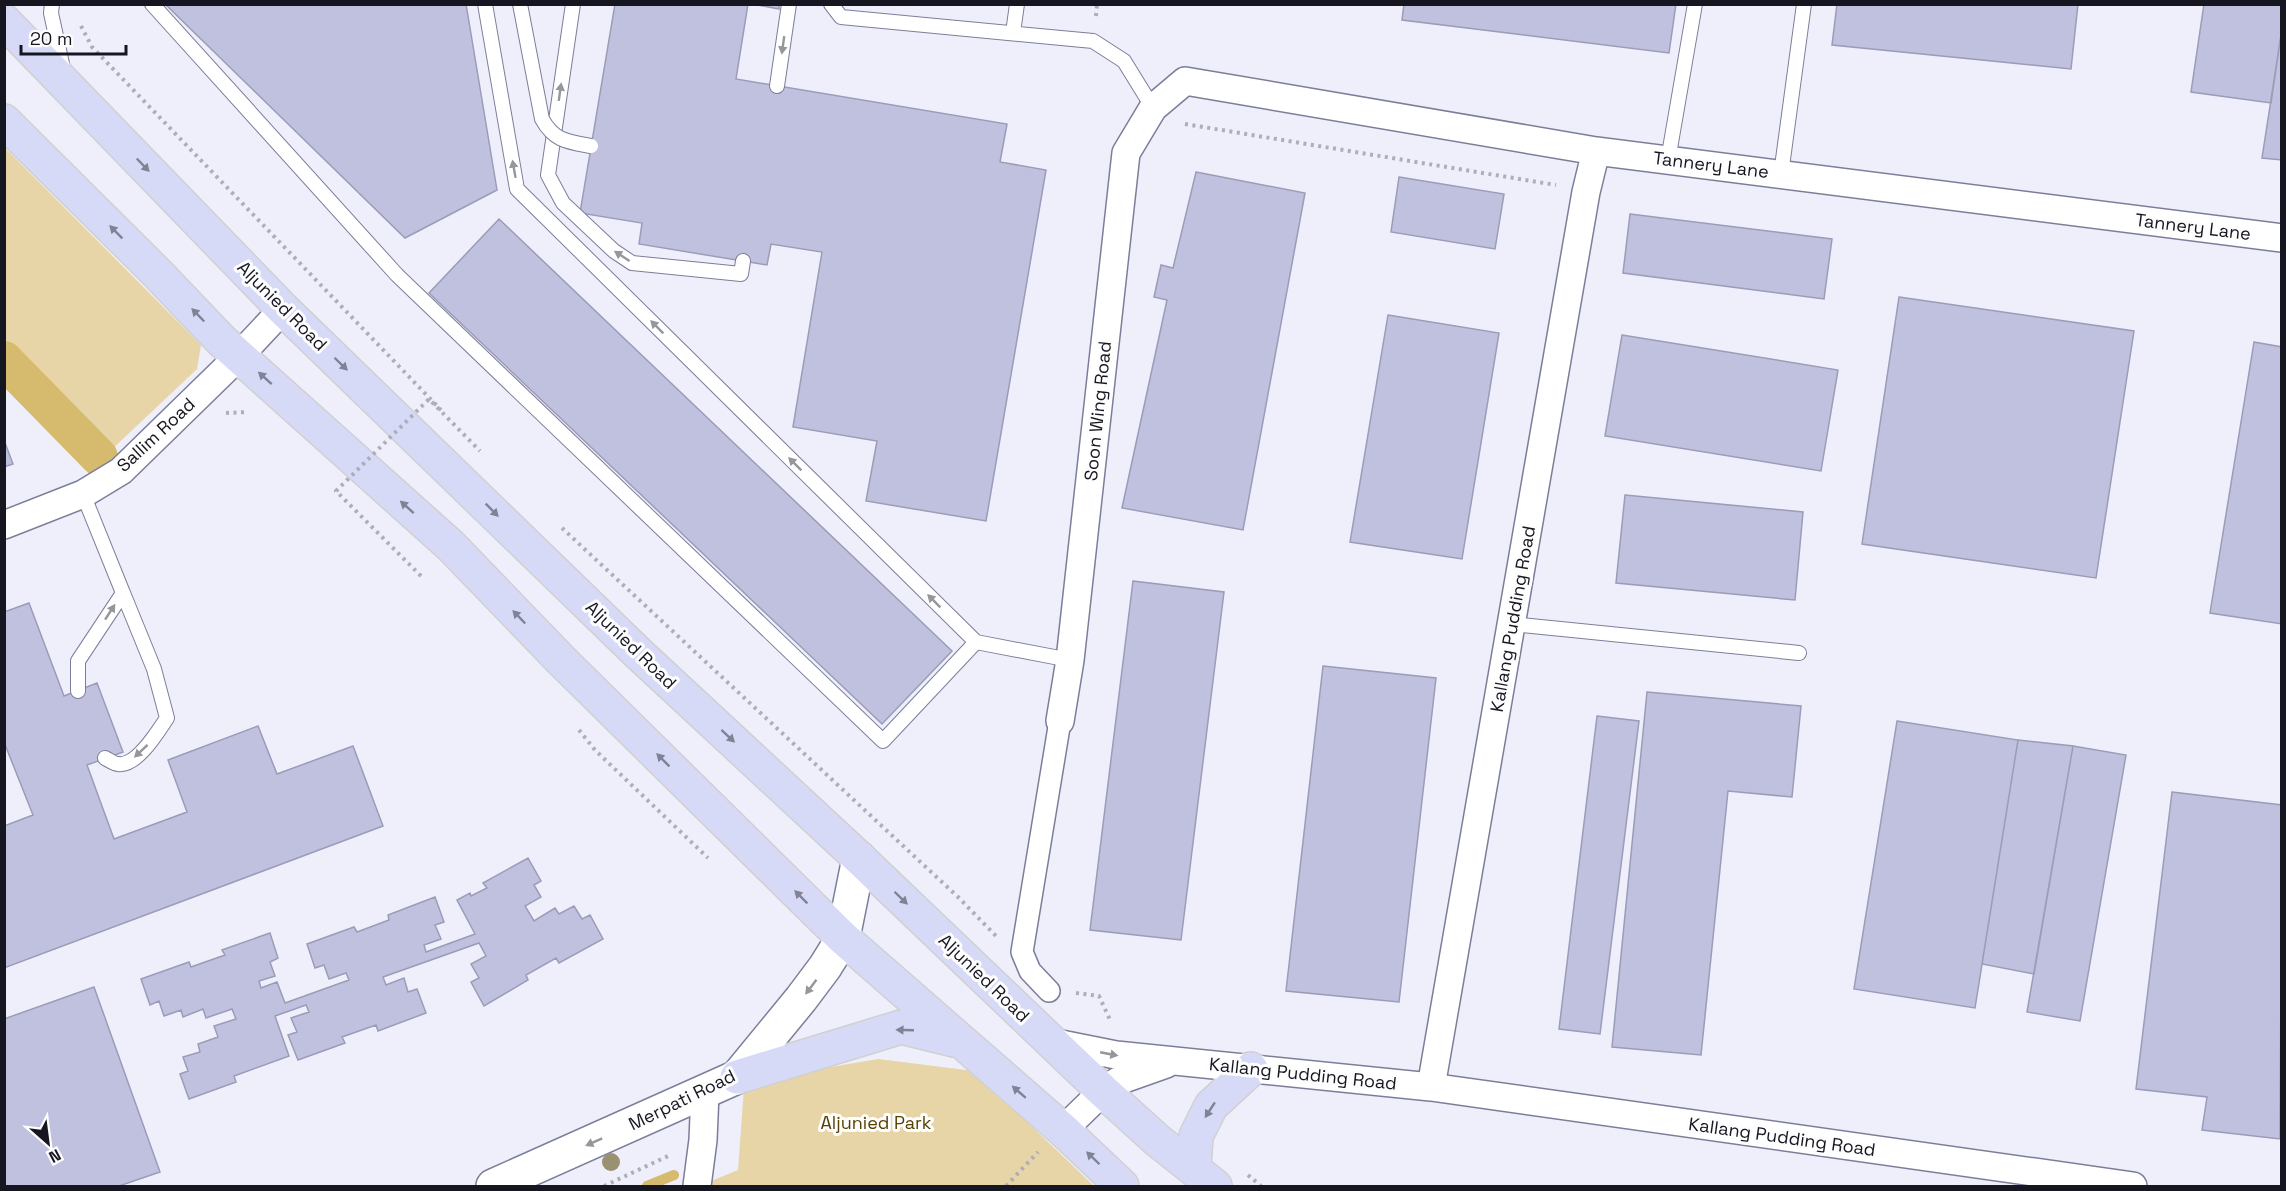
<svg xmlns="http://www.w3.org/2000/svg" width="2286" height="1191" font-family="'Space Grotesk',sans-serif">
  <style>
    .green { fill: #e7d5a7 }
    .lines { fill: none; stroke-linecap: round; stroke-linejoin: round }
    .stream { stroke: #d6ba6e; stroke-width: 10 }
    .canal { stroke: #d6ba6e; stroke-width: 38 }
    .building { fill: #bfc1de; stroke: #9a9cb8; stroke-width: 1.5 }
    .service-casing { stroke: #7c7e99; stroke-width: 16 }
    .pedestrian-casing { stroke: #7c7e99; stroke-width: 24 }
    .minor-casing { stroke: #7c7e99; stroke-width: 30 }
    .tertiary-casing { stroke: #7c7e99; stroke-width: 36 }
    .primary-casing { stroke: #d0d0d2; stroke-width: 36 }
    .path { stroke: #adaeb9; stroke-width: 4; stroke-dasharray: 3 4.5; stroke-linecap: butt }
    .service { stroke: #fff; stroke-width: 14 }
    .pedestrian { stroke: #fff; stroke-width: 21 }
    .minor { stroke: #fff; stroke-width: 27 }
    .tertiary { stroke: #fff; stroke-width: 33 }
    .primary { stroke: #d7daf7; stroke-width: 33 }
    .service-bridge-casing { stroke: #7c7e99; stroke-width: 16; stroke-linecap: butt }
    .path-bridge { stroke: #adaeb9; stroke-width: 4; stroke-dasharray: 3 4.5; stroke-linecap: butt }
    .service-bridge { stroke: #fff; stroke-width: 14 }
    .tree { fill: #9a9072 }
    .oneway { fill: #96969b }
    .oneway2 { fill: #808296 }
    .labels { text-anchor: middle; stroke-width: 6; stroke-linejoin: round; paint-order: stroke }
    .street-label { font-size: 18px; fill: #151620; stroke: #fdfdfd }
    .park-label { font-size: 18px; fill: #554201; stroke: #fdfdfd }
  </style>
  <rect width="100%" height="100%" fill="#eeeffb"/>
  <path class="green" d="M4 147 201 345 197 369 108 453 5 346Z
    M878 1059 974 1071 1094 1186H699L738 1170 744 1088 789 1074Z"/>
  <g class="lines">
    <path class="stream" d="M647 1186 674 1175"/>
    <path class="canal" d="M4 360 99 457"/>
  </g>
  <path class="building" d="M165 4H466L497 190 405 238Z
    M615 4H748L736 79 1007 124 1000 162 1046 170 986 521 866 501 877 441 793 427 822 252 771 244 767 265 639 244 642 223 580 213Z
    M752 4H779V9Z
    M1404 4H1676L1669 53 1402 20Z
    M1837 4H2078L2071 69 1832 45Z
    M2204 4H2282V28L2271 103 2191 92Z
    M2282 28V160L2262 158Z
    M1196 172 1305 193 1243 530 1122 508 1167 300 1154 297 1161 265 1173 268Z
    M1399 177 1504 194 1495 249 1391 232Z
    M1630 214 1832 239 1824 299 1623 273Z
    M499 219 952 651 882 724 429 293Z
    M1899 297 2134 331 2096 578 1862 544Z
    M1388 315 1499 333 1462 559 1350 542Z
    M1622 335 1838 370 1821 471 1605 436Z
    M2254 342 2282 347V624L2210 613Z
    M4 440 13 464 4 467Z
    M1625 495 1803 512 1795 600 1616 583Z
    M1133 581 1224 592 1181 940 1090 930Z
    M29 603 64 696 97 683 123 752 87 765 114 839 187 812 168 760 258 726 277 774 353 746 383 826 4 968V826L33 815 4 742V612Z
    M1323 666 1436 678 1399 1002 1286 991Z
    M1647 692 1801 706 1792 797 1728 791 1701 1055 1612 1047Z
    M1597 716 1639 721 1600 1034 1559 1029Z
    M1897 721 2018 740 1975 1008 1854 989Z
    M2018 740 2073 746 2034 974 1982 964Z
    M2073 746 2126 755 2080 1021 2027 1012Z
    M2172 792 2282 805 2280 1139 2202 1130 2207 1097 2136 1089Z
    M528 858 541 881 534 885 541 897 525 906 534 921 555 908 559 914 574 906 582 919 590 915 603 939 559 963 556 958 526 975 528 980 484 1006 471 982 479 978 471 964 486 956 479 943 383 977 386 985 404 978 408 992 417 989 426 1013 378 1031 376 1025 342 1037 345 1043 298 1060 288 1035 297 1032 291 1018 309 1012 306 1005 275 1016 289 1056 234 1076 236 1082 189 1099 180 1074 188 1071 183 1057 200 1052 198 1044 218 1037 214 1026 236 1019 232 1009 206 1018 203 1009 183 1017 181 1010 164 1016 159 1001 150 1005 141 979 189 962 191 967 225 955 222 950 270 933 278 958 270 962 275 976 259 981 261 988 277 982 285 1003 349 980 346 973 329 979 324 965 315 968 307 944 354 927 357 932 389 920 388 915 435 897 444 922 435 925 441 939 424 945 426 952 475 934 457 900 470 893 471 896 487 888 483 883Z
    M94 987 160 1172 119 1186H4V1019Z"/>
  <g class="lines">
    <g class="service-casing">
      <path id="service" d="M52 4 51 13 64 73
        M152 4 397 275 883 741 976 642
        M485 4 517 189 976 642 1070 660
        M573 4 548 175 563 203 614 251 632 263 741 274 743 261
        M831 4 841 17 1093 41 1124 61 1153 108
        M1013 33 1017 4
        M777 86 789 4
        M1668 160 1695 4
        M1781 174 1804 4
        M83 494 123 593
        M1512 624 1799 653
        M78 691V661L123 593 154 669 167 718C158 731 137 767 118 764 114 764 109 760 105 758"/>
    </g>
    <g class="pedestrian-casing">
      <path id="pedestrian" d="M1049 991 1030 971 1022 952 1060 721"/>
    </g>
    <g class="minor-casing">
      <path id="minor" d="M4 525 83 494 121 471 240 355 283 309
        M1060 721 1070 660 1126 153 1153 108 1185 81 1596 151 2282 238
        M1051 1042 1116 1055 1431 1087 2133 1186
        M1431 1087 1586 192 1596 151
        M1063 1130 1103 1091 1118 1081 1166 1064
        M697 1186 703 1140 705 1093"/>
    </g>
    <g class="tertiary-casing">
      <path id="tertiary" d="M493 1186 737 1077 801 999 825 967 843 938 859 858"/>
    </g>
    <g class="primary-casing">
      <path id="primary" d="M4 21 283 309 639 654 859 858 1103 1091 1157 1140 1215 1186
        M4 121 157 273 222 341 451 546 560 659 843 938 1063 1130 1122 1186
        M737 1077 901 1027 954 1040
        M1194 1168 1196 1136 1211 1106 1251 1069"/>
    </g>
    <path class="path" d="M1096 16 1097 4
      M81 26 92 47 441 410
      M1185 124 1556 185
      M226 413 248 412
      M562 528 958 897 996 936
      M579 730 595 750 708 858
      M1076 993 1099 996 1111 1022
      M1248 1175 1261 1186
      M604 1186 668 1156
      M1006 1186 1038 1152"/>
    <use href="#service" class="service"/>
    <use href="#pedestrian" class="pedestrian"/>
    <use href="#minor" class="minor"/>
    <use href="#tertiary" class="tertiary"/>
    <use href="#primary" class="primary"/>
    <g class="service-bridge-casing">
      <path id="service-bridge" d="M520 4 542 119C554 141 568 142 591 146"/>
    </g>
    <path class="path-bridge" d="M421 576 336 491 429 399 480 451"/>
    <use href="#service-bridge" class="service-bridge"/>
  </g>
  <circle class="tree" cx="611" cy="1162" r="9"/>
  <defs><path id="oneway-solid" d="M-6-.8H1V-3.2L6.5 0L1 3.2V.8H-6Z" transform="scale(1.5)"/></defs>
  <g class="oneway">
    <use href="#oneway-solid" transform="translate(783 45) rotate(98)"/>
    <use href="#oneway-solid" transform="translate(560 92) rotate(-82)"/>
    <use href="#oneway-solid" transform="translate(514 169) rotate(-100)"/>
    <use href="#oneway-solid" transform="translate(622 256) rotate(-147)"/>
    <use href="#oneway-solid" transform="translate(657 327) rotate(-135)"/>
    <use href="#oneway-solid" transform="translate(795 464) rotate(-135)"/>
    <use href="#oneway-solid" transform="translate(934 601) rotate(-135)"/>
    <use href="#oneway-solid" transform="translate(110 612) rotate(-57)"/>
    <use href="#oneway-solid" transform="translate(141 751) rotate(137)"/>
    <use href="#oneway-solid" transform="translate(811 987) rotate(127)"/>
    <use href="#oneway-solid" transform="translate(1109 1054) rotate(11)"/>
    <use href="#oneway-solid" transform="translate(594 1142) rotate(156)"/>
  </g>
  <g class="oneway2">
    <use href="#oneway-solid" transform="translate(143 165) rotate(46)"/>
    <use href="#oneway-solid" transform="translate(116 232) rotate(-135)"/>
    <use href="#oneway-solid" transform="translate(198 315) rotate(-134)"/>
    <use href="#oneway-solid" transform="translate(341 364) rotate(44)"/>
    <use href="#oneway-solid" transform="translate(265 378) rotate(-138)"/>
    <use href="#oneway-solid" transform="translate(407 507) rotate(-138)"/>
    <use href="#oneway-solid" transform="translate(492 510) rotate(45)"/>
    <use href="#oneway-solid" transform="translate(519 617) rotate(-134)"/>
    <use href="#oneway-solid" transform="translate(728 736) rotate(43)"/>
    <use href="#oneway-solid" transform="translate(663 760) rotate(-135)"/>
    <use href="#oneway-solid" transform="translate(801 897) rotate(-135)"/>
    <use href="#oneway-solid" transform="translate(901 898) rotate(44)"/>
    <use href="#oneway-solid" transform="translate(905 1030) rotate(-178)"/>
    <use href="#oneway-solid" transform="translate(1019 1092) rotate(-139)"/>
    <use href="#oneway-solid" transform="translate(1210 1110) rotate(123)"/>
    <use href="#oneway-solid" transform="translate(1093 1158) rotate(-136)"/>
  </g>
  <g class="labels">
    <g class="street-label">
      <text transform="translate(1711 165) rotate(7)" y="6">Tannery Lane</text>
      <text transform="translate(2193 227) rotate(7)" y="6">Tannery Lane</text>
      <text transform="translate(282 306) rotate(45)" y="6">Aljunied Road</text>
      <text transform="translate(1098 411) rotate(-84)" y="6">Soon Wing Road</text>
      <text transform="translate(156 435) rotate(-43)" y="6">Sallim Road</text>
      <text transform="translate(1513 619) rotate(-80)" y="6">Kallang Pudding Road</text>
      <text transform="translate(631 645) rotate(44)" y="6">Aljunied Road</text>
      <text transform="translate(984 978) rotate(44)" y="6">Aljunied Road</text>
      <text transform="translate(1303 1074) rotate(6)" y="6">Kallang Pudding Road</text>
      <text transform="translate(682 1100) rotate(-26)" y="6">Merpati Road</text>
      <text transform="translate(1782 1137) rotate(8)" y="6">Kallang Pudding Road</text>
    </g>
    <g class="park-label">
      <text x="876" y="1129">Aljunied Park</text>
    </g>
  </g>
  <rect width="2286" height="1191" fill="none" stroke="#151620" stroke-width="12"/>
  <g transform="translate(48 1143) rotate(152)" stroke="#fdfdfd" stroke-width="4.5" paint-order="stroke">
  <path d="M0-4.5L10 22L0 15L-10 22Z" fill="#151620"/>
  <text y="-9" font-size="16" font-weight="bold" text-anchor="middle" fill="#151620">N</text>
  </g>
  <path d="M21 45v9h105v-9" fill="none" stroke="#151620" stroke-width="3"/>
  <text x="30" y="45" font-size="18" fill="#151620" stroke="#fdfdfd" stroke-width="4.5" paint-order="stroke">20 m</text>
</svg>
